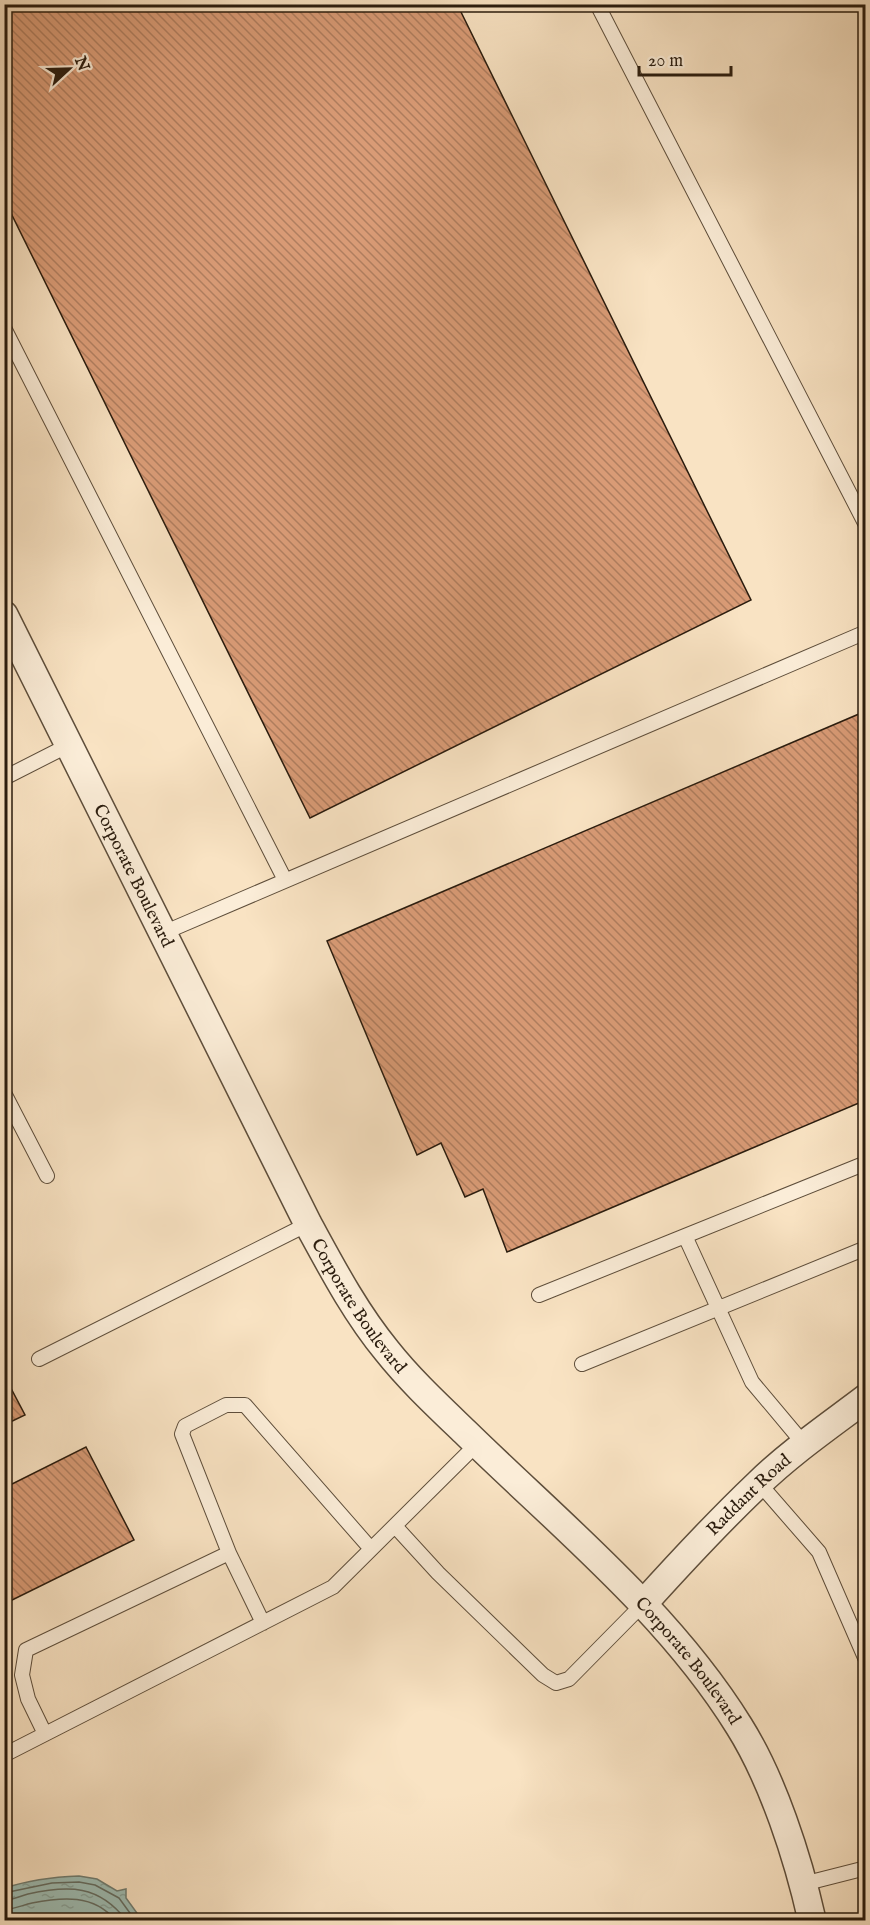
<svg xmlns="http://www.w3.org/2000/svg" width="870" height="1925" font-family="'IM FELL English',serif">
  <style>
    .water { fill: url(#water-ripples); stroke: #707d72; stroke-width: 1.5 }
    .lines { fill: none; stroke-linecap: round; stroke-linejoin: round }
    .shore { stroke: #646d62; stroke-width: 1.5 }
    .building { fill: url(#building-back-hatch); stroke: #2a1c0e; stroke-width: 1.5 }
    .service-casing { stroke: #5e4e3b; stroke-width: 16 }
    .minor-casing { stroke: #5e4e3b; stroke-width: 30 }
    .service { stroke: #fbedd8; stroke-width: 14 }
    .minor { stroke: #fbedd8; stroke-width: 27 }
    .labels { text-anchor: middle; stroke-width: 4.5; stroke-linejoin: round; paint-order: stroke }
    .street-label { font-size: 18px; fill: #2a1c0e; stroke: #fbedd8 }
  </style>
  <defs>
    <pattern id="water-ripples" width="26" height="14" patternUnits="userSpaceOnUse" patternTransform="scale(1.5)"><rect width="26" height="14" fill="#9ebeb5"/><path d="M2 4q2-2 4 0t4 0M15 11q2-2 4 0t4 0" fill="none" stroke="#88a39a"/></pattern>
    <pattern id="building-back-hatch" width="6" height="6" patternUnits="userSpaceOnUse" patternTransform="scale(1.5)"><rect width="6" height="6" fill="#d99b76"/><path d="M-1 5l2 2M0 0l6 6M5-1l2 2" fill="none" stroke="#b07e5f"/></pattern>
  </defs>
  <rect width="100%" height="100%" fill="#f9e3c3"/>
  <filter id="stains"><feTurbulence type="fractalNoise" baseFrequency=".00333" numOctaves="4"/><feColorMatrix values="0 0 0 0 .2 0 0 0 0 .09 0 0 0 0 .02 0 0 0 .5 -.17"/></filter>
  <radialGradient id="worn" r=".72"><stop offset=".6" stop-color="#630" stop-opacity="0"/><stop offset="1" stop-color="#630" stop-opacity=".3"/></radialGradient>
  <path class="water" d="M79 1876 97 1879 117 1891 126 1889V1898L142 1920H5V1888C29 1880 53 1877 79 1876Z"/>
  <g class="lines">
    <path class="shore" d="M4 1893 52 1883 79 1882 95 1885 119 1898 135 1920
      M4 1900C13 1900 20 1896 28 1894 69 1885 99 1885 126 1920
      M4 1910C14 1909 23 1905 32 1903 62 1897 94 1894 115 1920"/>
  </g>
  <path class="building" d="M4 4H457L751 600 310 818 4 199Z
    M866 711V1100L507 1252 483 1189 465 1197 441 1143 417 1155 327 941Z
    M4 1375 25 1415 4 1425Z
    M86 1447 134 1540 4 1604V1488Z"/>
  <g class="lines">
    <g class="service-casing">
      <path id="service" d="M597 4 866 525
        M4 328 285 880
        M4 778 69 745
        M163 933 866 632
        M4 1093 47 1176
        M539 1295 685 1236
        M39 1359 308 1224
        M582 1364 866 1248
        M804 1444 752 1382 685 1236 866 1163
        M759 1483 819 1552 866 1660
        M395 1526 438 1573 543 1675 556 1683 569 1679 643 1604
        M229 1553 182 1434 185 1426 226 1405H245L371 1549
        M45 1734 28 1699 22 1675 26 1650 229 1553 263 1623
        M4 1755 333 1587 477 1444
        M803 1884 866 1868"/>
    </g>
    <g class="minor-casing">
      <g id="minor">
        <path id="s1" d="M4 615 308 1224C332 1268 355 1312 387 1351 410 1380 438 1406 465 1432 560 1525 669 1613 739 1726 773 1780 798 1858 812 1920"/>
        <path id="s2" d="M643 1604C680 1563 718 1522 758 1484 791 1452 829 1426 866 1398"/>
      </g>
    </g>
    <use href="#service" class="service"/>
    <use href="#minor" class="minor"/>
  </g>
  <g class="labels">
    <g class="street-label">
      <text dy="6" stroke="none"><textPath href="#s1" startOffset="291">Corporate Boulevard</textPath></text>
      <text dy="6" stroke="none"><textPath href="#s1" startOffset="777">Corporate Boulevard</textPath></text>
      <text dy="6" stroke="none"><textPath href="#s2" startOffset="152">Raddant Road</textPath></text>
      <text dy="6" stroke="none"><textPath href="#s1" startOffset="1263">Corporate Boulevard</textPath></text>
    </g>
  </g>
  <rect width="870" height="1925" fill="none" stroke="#f9e3c3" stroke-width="24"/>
  <rect x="6" y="6" width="858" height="1913" fill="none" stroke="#2a1c0e" stroke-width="3"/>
  <rect x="12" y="12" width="846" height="1901" fill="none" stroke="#2a1c0e" stroke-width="1.5"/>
  <g transform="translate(69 69) rotate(68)" stroke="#fbedd8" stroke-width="4.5" paint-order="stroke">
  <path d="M0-4.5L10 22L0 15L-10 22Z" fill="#2a1c0e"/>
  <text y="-9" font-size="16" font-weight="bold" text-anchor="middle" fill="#2a1c0e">N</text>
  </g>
  <path d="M639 66v9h92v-9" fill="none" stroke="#2a1c0e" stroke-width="3"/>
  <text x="648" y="66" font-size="18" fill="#2a1c0e" stroke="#fbedd8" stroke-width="4.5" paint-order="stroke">20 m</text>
  <rect width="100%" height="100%" filter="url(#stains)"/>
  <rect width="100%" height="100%" fill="url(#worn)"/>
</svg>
